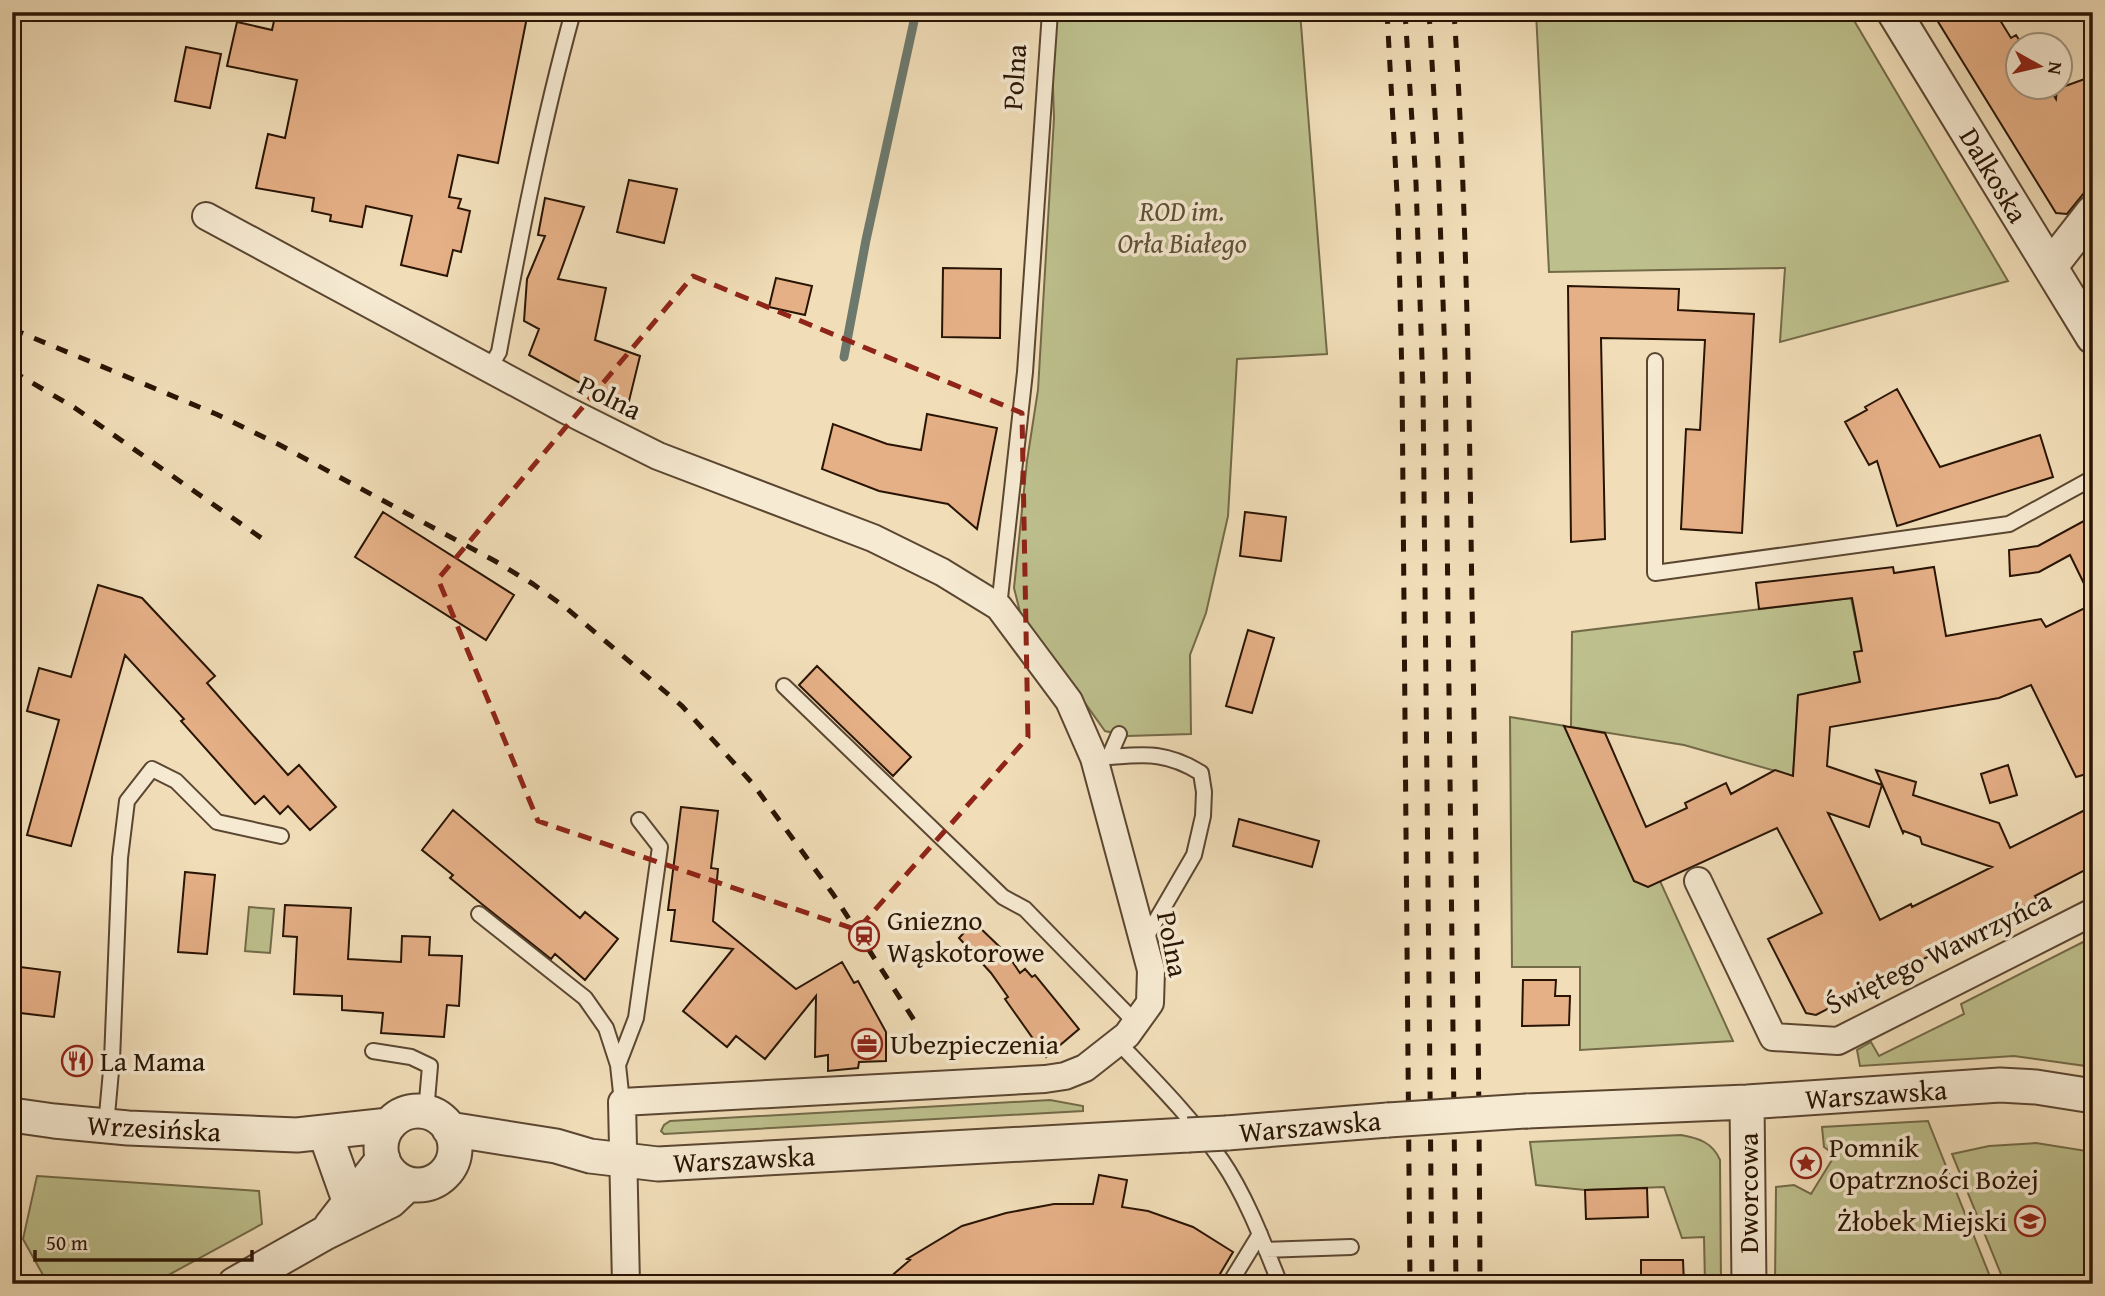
<svg xmlns="http://www.w3.org/2000/svg" width="2105" height="1296" font-family="'Gentium Book Plus',serif">
  <style>
    .green { fill: #bdc08d; stroke: #736a48; stroke-width: 2 }
    .lines { fill: none; stroke-linecap: round; stroke-linejoin: round }
    .stream { stroke: #6d796d; stroke-width: 9 }
    .building { fill: #e6b087; stroke: #291404; stroke-width: 2 }
    .service-casing { stroke: #5b4631; stroke-width: 18 }
    .minor-casing { stroke: #5b4631; stroke-width: 30 }
    .tertiary-casing { stroke: #5b4631; stroke-width: 37 }
    .service { stroke: #f6ead2; stroke-width: 14 }
    .minor { stroke: #f6ead2; stroke-width: 26 }
    .tertiary { stroke: #f6ead2; stroke-width: 33 }
    .rail { stroke: #291404; stroke-width: 5; stroke-dasharray: 12 12; stroke-linecap: butt }
    .tertiary-bridge-casing { stroke: #5b4631; stroke-width: 37; stroke-linecap: butt }
    .tertiary-bridge { stroke: #f6ead2; stroke-width: 33 }
    .marked { fill: none; stroke: #8f2418; stroke-width: 5; stroke-dasharray: 14 9; stroke-linejoin: round }
    .labels { text-anchor: middle; stroke-width: 7; stroke-linejoin: round; paint-order: stroke }
    .street-label { font-size: 28px; fill: #291404; stroke: #f6ead2 }
    .park-label { font-size: 28px; font-style: italic; fill: #5d5034; stroke: #f6ead2 }
    .poi-label { font-size: 28px; fill: #291404; stroke: #f6ead2; text-anchor: start }
  </style>
  <rect width="100%" height="100%" fill="#f1deb9"/>
  <filter id="stains"><feTurbulence type="fractalNoise" baseFrequency=".00286" numOctaves="4"/><feColorMatrix values="0 0 0 0 .2 0 0 0 0 .09 0 0 0 0 .02 0 0 0 .5 -.17"/></filter>
  <radialGradient id="worn" r=".72"><stop offset=".6" stop-color="#630" stop-opacity="0"/><stop offset="1" stop-color="#630" stop-opacity=".3"/></radialGradient>
  <path class="green" d="M1057 12H1300L1327 354 1237 359 1228 516 1206 613 1190 655 1191 734 1128 736 1105 731 1020 612 1014 588 1027 461 1038 390 1054 118 1051 30Z
    M1536 12H1849L2008 281 1780 342 1785 268 1549 272Z
    M1851 598 1862 651 1854 653 1860 682 1798 695 1793 776 1684 745 1571 727 1572 632Z
    M1510 717 1565 726 1634 881 1648 887 1660 881 1733 1041 1580 1050V967H1512Z
    M249 907 274 909 270 953 245 951Z
    M2093 937V1067L2014 1056 1860 1066 1857 1050 1871 1042 1879 1056 1964 1014 1961 1004Z
    M1050 1100 1083 1106V1111L664 1134 661 1131 664 1125 670 1121Z
    M1928 1121 1993 1284H1775L1776 1187 1794 1185 1811 1194 1835 1155 1824 1147 1822 1127Z
    M1681 1135C1699 1138 1713 1143 1720 1160L1721 1284H1705L1704 1237 1682 1238 1664 1187 1585 1190 1536 1185 1530 1142Z
    M2036 1143 2093 1152 2092 1284H2005L1952 1154 1989 1146Z
    M37 1176 259 1191 262 1224 152 1284H48L23 1239Z"/>
  <g class="lines">
    <path class="stream" d="M844 357 866 240 916 12"/>
  </g>
  <path class="building" d="M276 12 309 17 310 12H528L498 163 458 155 449 197 461 199 458 208 470 211 461 252 453 250 447 276 401 265 412 216 366 206 362 227 330 221 331 215 312 211 314 198 256 188 268 134 285 138 297 80 227 66 237 22 272 30Z
    M1932 12H1995L2011 38 2016 35 2023 46H2018V88H2049L2056 99 2057 89 2093 76V182L2067 214 2056 213Z
    M186 47 221 54 210 108 175 101Z
    M629 180 677 189 664 243 617 232Z
    M545 198 584 207 558 279 606 288 595 340 640 356 629 401 582 384 529 355 539 329 524 321 527 279 545 236 538 235Z
    M943 268 1001 269 1000 338 942 337Z
    M776 278 812 286 805 315 769 307Z
    M1568 286 1679 289 1678 310 1754 314 1742 533 1681 529 1686 429 1700 430 1705 340 1601 338 1605 539 1571 542Z
    M1897 389 1940 467 2040 435 2053 477 1897 526 1877 461 1869 465 1845 422 1867 410 1865 407Z
    M927 414 997 428 977 529 948 504 879 491 822 469 833 424 887 444 921 450Z
    M383 512 514 595 486 640 355 557Z
    M1245 512 1286 517 1281 561 1240 556Z
    M2093 516V602L2070 555 2039 572 2010 576 2009 550 2038 546Z
    M1893 567 1894 573 1934 567 1946 636 2041 619 2046 627 2093 604V772L2076 777 2031 685 1999 698 1830 727 1827 766 1882 785 1869 827 1828 813 1880 920 1911 904 1912 907 1992 867 1922 844 1920 837 1904 831 1903 833 1876 770 1916 782 1913 795 1999 823 2010 848 2093 806V866L2035 896 2037 900 1816 1015 1806 1013 1768 939 1822 913 1777 828 1648 887 1634 881 1564 726 1605 733 1646 827 1687 808 1685 803 1726 783 1731 794 1775 770 1793 776 1798 695 1860 682 1854 652 1862 651 1852 598 1759 609 1756 583Z
    M98 585 142 598 215 676 207 683 288 775 299 765 336 807 310 830 288 806 280 814 264 796 255 804 181 721 184 719 125 655 71 846 27 835 59 720 27 711 39 668 71 677Z
    M1248 630 1274 638 1252 713 1226 706Z
    M817 666 911 757 893 776 799 685Z
    M2008 765 2017 795 1990 803 1981 774Z
    M681 807 718 811 711 868 718 869 713 921 796 989 842 962 854 983 858 981 886 1032V1061L859 1062 858 1068 828 1071V1055L815 1057 816 996 765 1059 736 1036 727 1047 683 1011 733 949 671 941 675 910H668Z
    M453 810 580 918 585 912 618 939 585 980 555 954 551 959 483 905 450 878 453 875 422 850Z
    M1239 819 1319 841 1312 867 1233 846Z
    M185 872 215 875 207 954 178 952Z
    M285 905 351 908 348 959 401 962 402 936 430 937 429 955 462 956 459 1006 447 1005 444 1037 381 1033 383 1013 342 1010V996L294 994 297 937 283 936Z
    M974 922 1007 954 1020 973 1025 969 1032 977 1035 975 1079 1029 1046 1057 1005 999 1008 997 991 973 959 938Z
    M12 966 60 972 54 1017 12 1012Z
    M1523 980H1556L1555 996H1570L1569 1025 1522 1026Z
    M1099 1175 1127 1180 1122 1207 1148 1211 1193 1227 1233 1252 1214 1284H882L910 1260 907 1259 962 1226 1006 1213 1054 1204H1093Z
    M1647 1188 1648 1217 1586 1219 1585 1190Z
    M1641 1260H1683L1684 1284H1641Z"/>
  <g class="lines">
    <g class="service-casing">
      <path id="service" d="M1655 361V573L2009 524 2093 478
        M489 369 499 352C520 238 542 124 573 12
        M999 607 1025 372 1050 12
        M784 686 1003 897 1025 909 1137 1024
        M1109 757 1119 734
        M1094 758C1138 756 1161 748 1201 773L1204 792 1203 816 1194 855 1144 941
        M479 914 585 998 606 1028 618 1065
        M1118 1042C1154 1080 1192 1118 1222 1161 1246 1196 1264 1244 1280 1284
        M373 1051 411 1057 430 1066 426 1112
        M622 1102 618 1065 636 1018 660 847 639 820
        M106 1126 112 1060 120 858 127 801 152 769 176 781 217 822 281 836
        M1266 1250 1351 1247
        M1236 1284 1233 1278 1260 1234"/>
    </g>
    <g class="minor-casing">
      <path id="minor" d="M206 216 564 409 658 456 873 538 942 572 999 607 1069 701 1094 758 1151 970 1150 1003 1127 1035 1085 1068 1065 1076 1045 1079 622 1102 626 1284
        M1698 881 1773 1037 1838 1041 2093 912"/>
    </g>
    <g class="tertiary-casing">
      <path id="tertiary" d="M1894 12 2093 337
        M2050 267 2093 212
        M1747 1102 1749 1284
        M1527 1111 1747 1102 2000 1085 2036 1087 2093 1096
        M381 1148a37 37 0 1 1 74 0a37 37 0 1 1-74 0Z
        M12 1115 54 1121 128 1128 297 1135 389 1125
        M449 1129 556 1146 590 1156 658 1164 1188 1135
        M1227 1133 1388 1120
        M329 1144 350 1203
        M331 1226 383 1159
        M235 1284 325 1233 390 1201 408 1184"/>
    </g>
    <use href="#service" class="service"/>
    <use href="#minor" class="minor"/>
    <use href="#tertiary" class="tertiary"/>
    <path class="rail" d="M1387 12 1398 212 1402 378 1410 1284
      M1405 12 1416 183 1423 388 1432 1284
      M1429 12 1438 163 1445 356 1456 1284
      M1454 12C1467 208 1469 404 1472 600 1476 828 1479 1056 1480 1284
      M12 329 216 414 278 444 495 561 533 584 565 607 682 706 753 784 833 894 914 1020
      M12 371 75 408 267 542"/>
    <g class="tertiary-bridge-casing">
      <path id="tertiary-bridge" d="M1388 1120 1527 1111
        M1188 1135 1227 1133"/>
    </g>
    <use href="#tertiary-bridge" class="tertiary-bridge"/>
  </g>
  <path class="marked" d="M693 276 1022 413 1028 737 857 930 538 821 438 579Z"/>
  <defs>
    <g id="station-ring" transform="scale(1.575)"><circle r="9.5" fill="#f6ead2" stroke="#8f2418" stroke-width="1.5"/><path d="M-3-6H3Q5-6 5-4V2Q5 4 3 4L4.5 6H3L1.5 4h-3L-3 6H-4.5L-3 4Q-5 4-5 2V-4Q-5-6-3-6ZM-3.5-4v3h7v-3ZM-3.5 1v1.5H-2V1ZM2 1v1.5H3.5V1Z" fill="#8f2418"/></g>
    <g id="office-ring" transform="scale(1.575)"><circle r="9.5" fill="#f6ead2" stroke="#8f2418" stroke-width="1.5"/><path d="M-6-3h4V-5.5h4V-3h4V5H-6ZM-1-4.5V-3h2v-1.5ZM-6 0V1H6V0Z" fill="#8f2418"/></g>
    <g id="restaurant-ring" transform="scale(1.575)"><circle r="9.5" fill="#f6ead2" stroke="#8f2418" stroke-width="1.5"/><path d="M-5-6h1v4h1v-4h1v4h1v-4h1v5L-1.5 .5V6h-2V.5L-5-1ZM5-6V6H3V1.5H1.5Q1.5-4 5-6Z" fill="#8f2418"/></g>
    <g id="sight-ring" transform="scale(1.575)"><circle r="9.5" fill="#f6ead2" stroke="#8f2418" stroke-width="1.5"/><path d="M0-6L1.8-2.2L6-1.7L2.9 1.2L3.7 5.4L0 3.3L-3.7 5.4L-2.9 1.2L-6-1.7L-1.8-2.2Z" fill="#8f2418"/></g>
    <g id="school-ring" transform="scale(1.575)"><circle r="9.5" fill="#f6ead2" stroke="#8f2418" stroke-width="1.5"/><path d="M0-5L7-2L0 1L-7-2ZM-4 1L0 2.5L4 1V4Q0 6-4 4Z" fill="#8f2418"/></g>
  </defs>
  <g fill-rule="evenodd">
    <use href="#station-ring" x="864" y="936"/>
    <use href="#office-ring" x="867" y="1044"/>
    <use href="#restaurant-ring" x="77" y="1061"/>
    <use href="#sight-ring" x="1806" y="1163"/>
    <use href="#school-ring" x="2030" y="1221"/>
  </g>
  <g class="labels">
    <g class="street-label">
      <text transform="translate(1014 77) rotate(-86)" y="10">Polna</text>
      <text transform="translate(1994 175) rotate(59)" y="10">Dalkoska</text>
      <text transform="translate(610 397) rotate(26)" y="10">Polna</text>
      <text transform="translate(1173 944) rotate(79)" y="10">Polna</text>
      <text transform="translate(1938 952) rotate(-26)" y="10">Świętego Wawrzyńca</text>
      <text transform="translate(1876 1094) rotate(-4)" y="10">Warszawska</text>
      <text transform="translate(1310 1126) rotate(-5)" y="10">Warszawska</text>
      <text transform="translate(154 1128) rotate(3)" y="10">Wrzesińska</text>
      <text transform="translate(744 1159) rotate(-3)" y="10">Warszawska</text>
      <text transform="translate(1748 1193) rotate(-90)" y="10">Dworcowa</text>
    </g>
    <g class="park-label">
      <text x="1182" y="221">ROD im.<tspan x="1182" dy="32">Orła Białego</tspan></text>
    </g>
    <g class="poi-label">
      <text x="887" y="930">Gniezno<tspan x="887" dy="32">Wąskotorowe</tspan></text>
      <text x="890" y="1054">Ubezpieczenia</text>
      <text x="100" y="1071">La Mama</text>
      <text x="1829" y="1157">Pomnik<tspan x="1829" dy="32">Opatrzności Bożej</tspan></text>
      <text x="2007" y="1231" text-anchor="end">Żłobek Miejski</text>
    </g>
  </g>
  <rect width="2105" height="1296" fill="none" stroke="#f1deb9" stroke-width="42"/>
  <rect x="14" y="14" width="2077" height="1268" fill="none" stroke="#291404" stroke-width="3.5"/>
  <rect x="21" y="21" width="2063" height="1254" fill="none" stroke="#291404" stroke-width="2"/>
  <g transform="translate(2039 66) rotate(98)"><circle r="33" fill="#f6ead2" stroke="#a49480" stroke-width="2"/>
  <path d="M0-5L12 26L0 18L-12 26Z" fill="#8f2418"/>
  <text y="-10" font-size="19" font-weight="bold" text-anchor="middle" fill="#291404">N</text>
  </g>
  <path d="M35 1250v10h217v-10" fill="none" stroke="#291404" stroke-width="3.5"/>
  <text x="46" y="1250" font-size="21" fill="#291404" stroke="#f6ead2" stroke-width="5" paint-order="stroke">50 m</text>
  <rect width="100%" height="100%" filter="url(#stains)"/>
  <rect width="100%" height="100%" fill="url(#worn)"/>
</svg>
